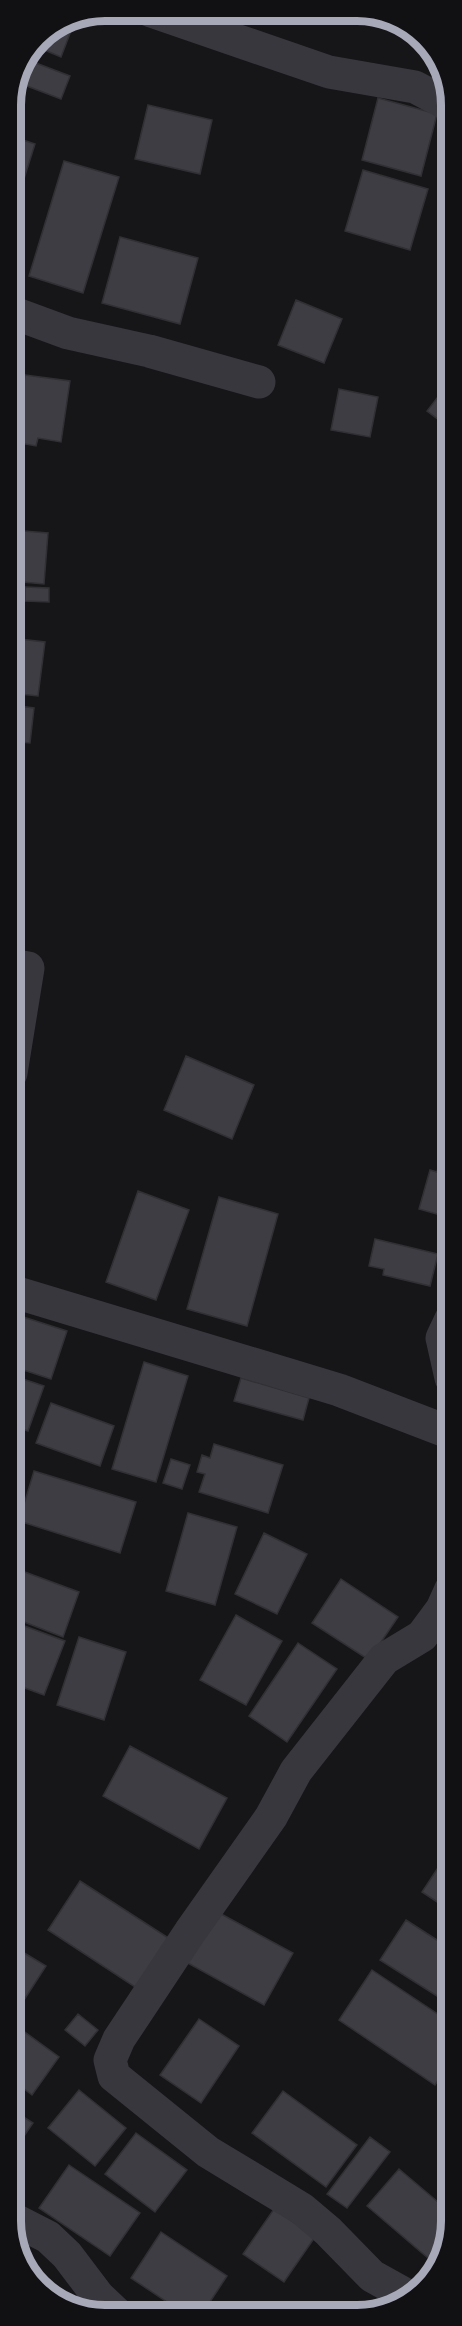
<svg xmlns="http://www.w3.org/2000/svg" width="462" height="2326" font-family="Barlow,sans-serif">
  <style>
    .building { fill: #3d3d43; stroke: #313034; stroke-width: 1.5 }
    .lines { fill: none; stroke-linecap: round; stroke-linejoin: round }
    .street { stroke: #37373d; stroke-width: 33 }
    .rim { fill: none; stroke: #a7a9b9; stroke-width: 8 }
  </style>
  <rect width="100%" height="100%" fill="#161618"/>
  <path class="building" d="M74 23 61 57 35 46 38 38Z
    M28 60 70 76 61 99 19 83Z
    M378 98 437 114 421 176 362 160Z
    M148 105 212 120 200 174 135 159Z
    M11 136 35 144 17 201 11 199Z
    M64 161 119 177 83 293 29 276Z
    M363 170 428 189 410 250 345 231Z
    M11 208 20 210 11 239Z
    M120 237 198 258 180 324 102 303Z
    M296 300 342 319 324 363 278 345Z
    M25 375 70 381 61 442 38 438 36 446 14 442Z
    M451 380V429L427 411Z
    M339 389 378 397 370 437 331 430Z
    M11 530 48 533 44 584 11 581Z
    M25 587 49 588V602L25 601Z
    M11 638 45 642 38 696 11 693Z
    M11 705 34 708 30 743 11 741Z
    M186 1056 254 1085 232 1139 164 1110Z
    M443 1148 451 1150V1218L419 1209 430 1170 437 1172Z
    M138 1191 189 1210 156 1300 106 1282Z
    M219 1197 278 1214 247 1326 187 1309Z
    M375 1239 438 1254 430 1286 383 1275 384 1269 369 1266Z
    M11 1313 67 1331 51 1379 11 1366Z
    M144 1362 188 1376 156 1482 112 1469Z
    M11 1375 44 1386 28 1431 11 1425Z
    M241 1378 309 1398 303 1420 234 1401Z
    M51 1403 114 1426 100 1466 36 1443Z
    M214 1444 283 1465 268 1513 199 1492 205 1474 197 1472 202 1455 210 1458Z
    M171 1459 190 1465 182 1489 163 1483Z
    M34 1471 136 1502 120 1553 19 1521Z
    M188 1513 237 1527 215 1605 166 1591Z
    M264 1533 307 1554 277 1614 235 1594Z
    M14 1568 79 1592 63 1637 11 1617V1577Z
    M341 1579 398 1617 369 1660 312 1623Z
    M236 1615 282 1641 246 1705 200 1680Z
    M11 1621 65 1641 44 1695 11 1683Z
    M79 1637 126 1652 104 1720 57 1705Z
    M298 1643 337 1669 287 1742 249 1716Z
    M130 1746 227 1798 199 1849 103 1796Z
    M451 1848V1911L422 1892Z
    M11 1866 18 1870 11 1883Z
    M80 1881 170 1939 138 1989 48 1930Z
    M212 1909 293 1953 264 2005 184 1961Z
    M406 1920 451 1949V1999L448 2003 380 1960Z
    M11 1945 46 1966 15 2014 11 2012Z
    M372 1970 451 2023V2062L435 2085 339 2020Z
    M78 2014 98 2030 85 2046 65 2030Z
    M199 2019 239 2046 201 2103 160 2075Z
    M11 2022 59 2057 32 2095 11 2079Z
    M79 2090 126 2128 95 2166 48 2128Z
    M283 2091 357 2145 326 2187 252 2133Z
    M11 2109 33 2123 11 2155Z
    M136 2133 187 2170 155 2212 105 2174Z
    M370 2137 390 2152 347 2208 327 2194Z
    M69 2165 140 2213 110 2256 39 2208Z
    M399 2169 451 2213V2227L435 2264 367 2206Z
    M274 2209 315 2237 284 2282 243 2254Z
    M161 2232 227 2276 202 2314H185L131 2278Z
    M283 2307 293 2314H277Z"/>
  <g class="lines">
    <path class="street" d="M151 11 329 72 415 87 451 106
      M11 312 68 333 149 351 259 382
      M11 965 28 968 11 1073
      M11 1291 339 1390 451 1433
      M451 1319 442 1338 451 1378
      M11 2218 48 2237 67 2255 98 2296 117 2314
      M408 2296 372 2276 328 2231 302 2209 208 2152 114 2076 110 2060 119 2039 190 1932 271 1817 296 1771 384 1659 422 1636 442 1609 451 1589"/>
  </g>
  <path d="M0 0H462V2326H0ZM105 21H357A84 84 0 0 1 441 105V2221A84 84 0 0 1 357 2305H105A84 84 0 0 1 21 2221V105A84 84 0 0 1 105 21Z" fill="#111113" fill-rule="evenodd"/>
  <path class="rim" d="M105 21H357A84 84 0 0 1 441 105V2221A84 84 0 0 1 357 2305H105A84 84 0 0 1 21 2221V105A84 84 0 0 1 105 21Z"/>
</svg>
